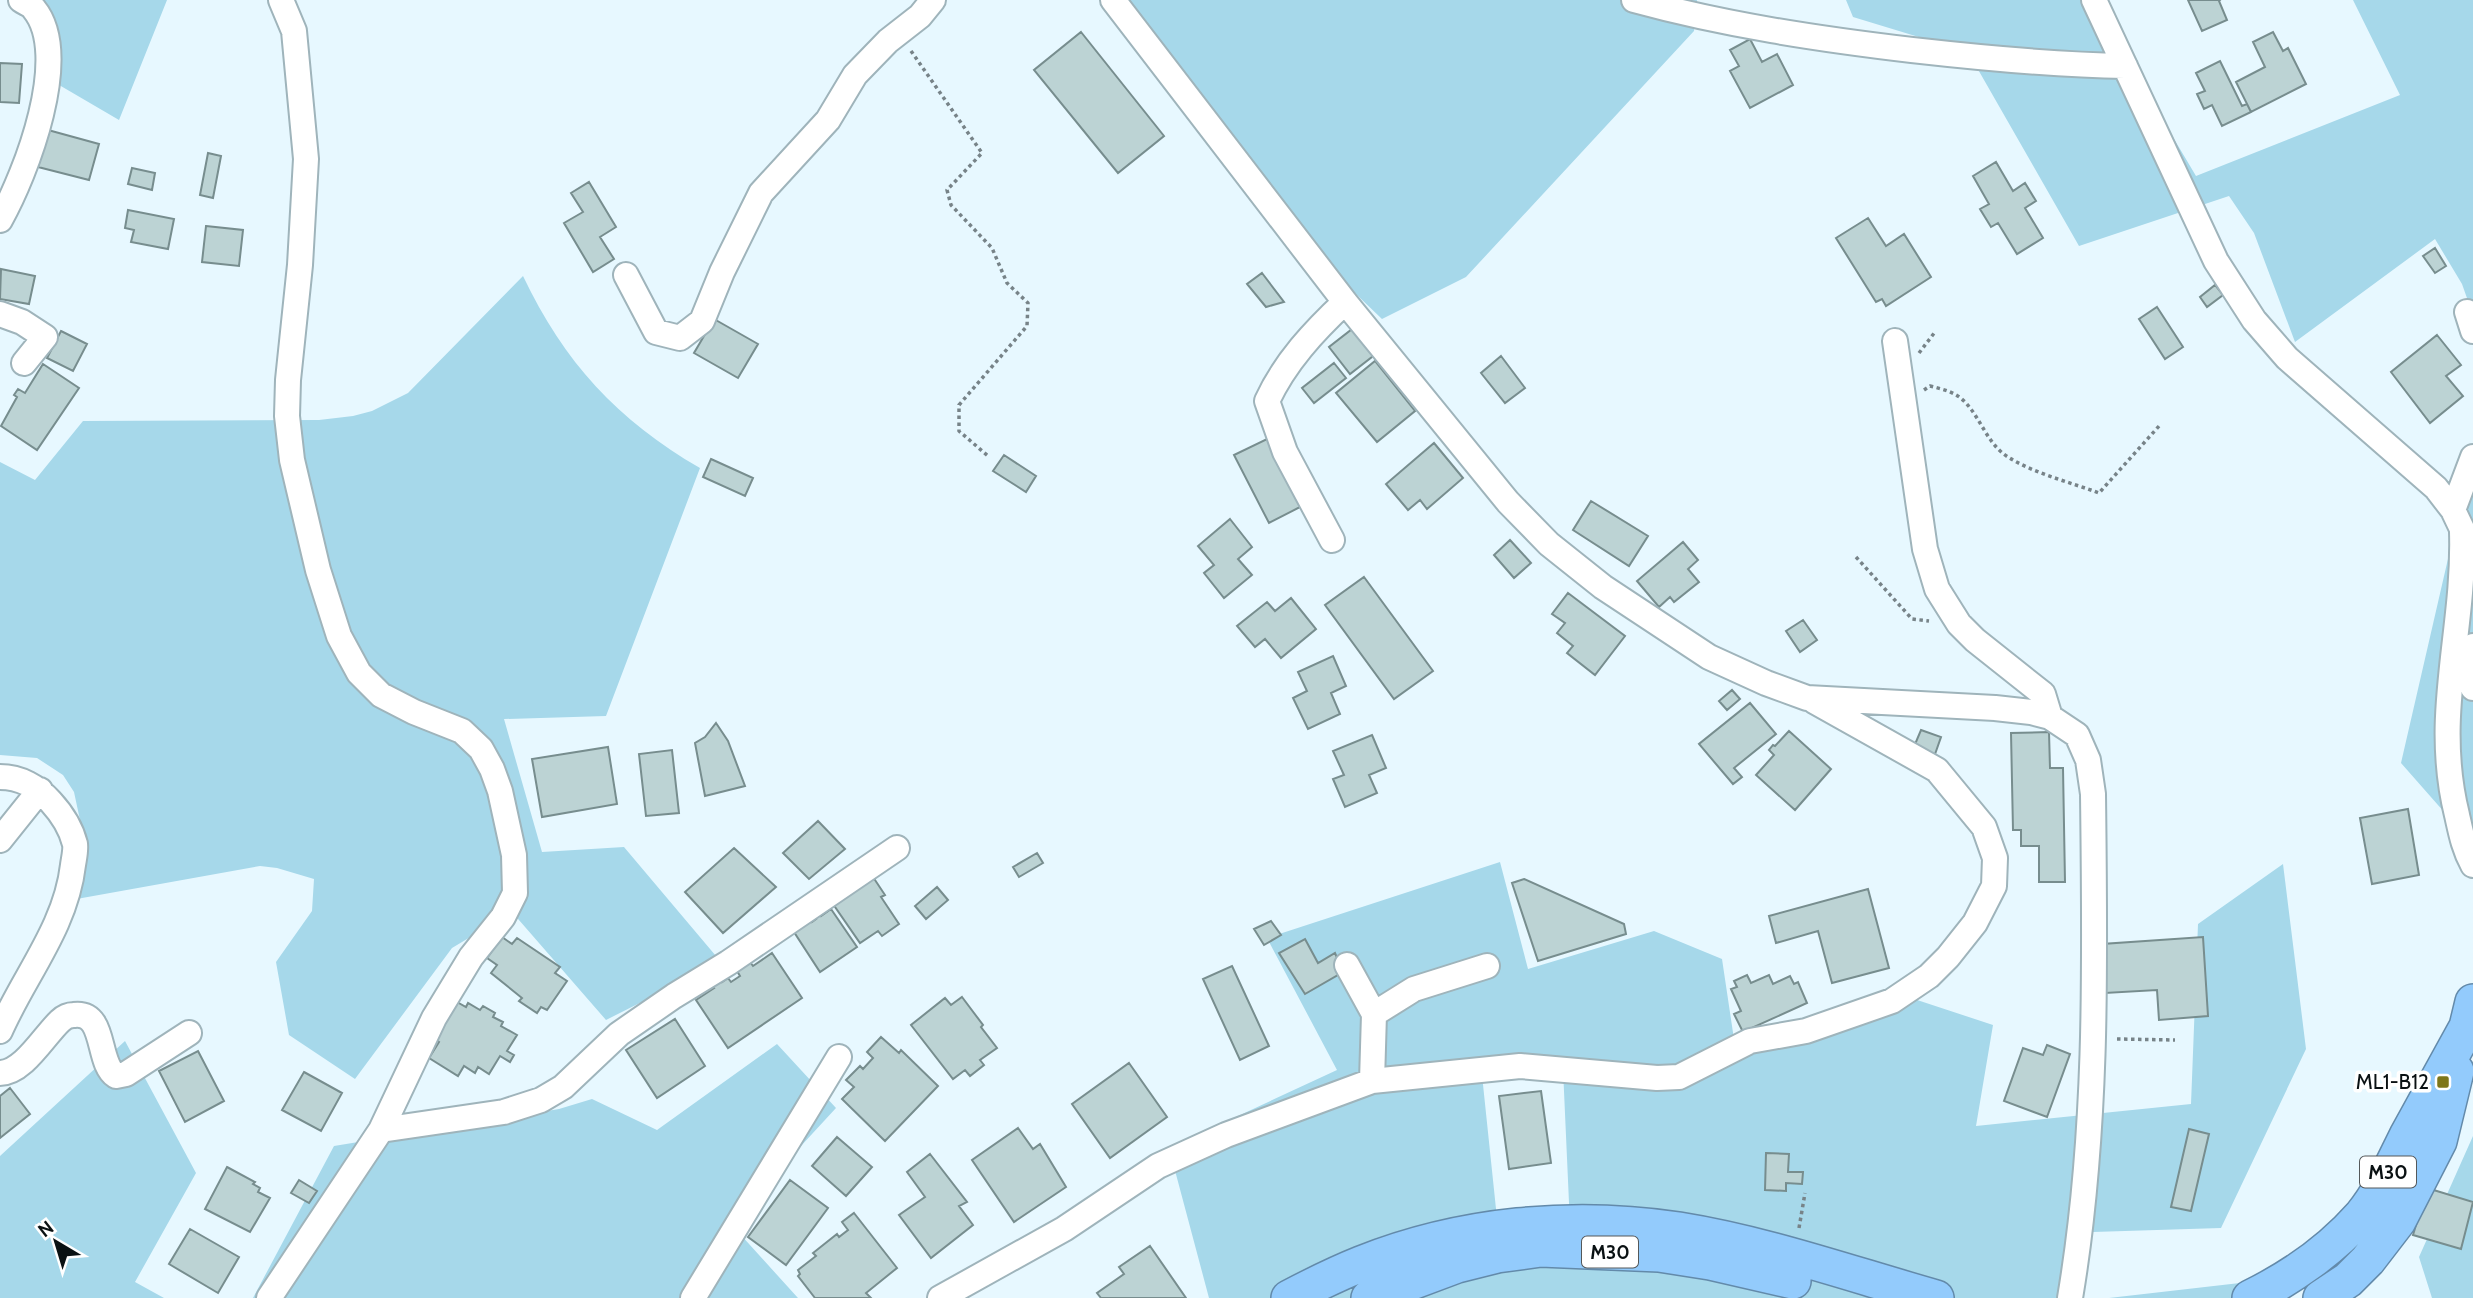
<svg xmlns="http://www.w3.org/2000/svg" width="2473" height="1298" font-family="Cabin,sans-serif">
  <style>
    .green { fill: #a6d8ea; fill-rule: evenodd }
    .building { fill: #bcd3d4; stroke: #778d8e; stroke-width: 2 }
    .lines { fill: none; stroke-linecap: round; stroke-linejoin: round }
    .minor-casing { stroke: #9fb4bb; stroke-width: 28 }
    .highway-casing { stroke: #638aaa; stroke-width: 38 }
    .path { stroke: #778388; stroke-width: 3.5; stroke-dasharray: 3.5 3.5; stroke-linecap: butt }
    .minor { stroke: #fff; stroke-width: 24 }
    .highway { stroke: #93cbfc; stroke-width: 35 }
    .poi-dot { fill: #7d761a; stroke: #fff; stroke-width: 2.5 }
    .labels { text-anchor: middle; stroke-width: 7; stroke-linejoin: round; paint-order: stroke }
    .shield { fill: #fff; stroke: #54585a; stroke-width: 2 }
    .shield-label { font-size: 19px; font-weight: bold; fill: #0a1113 }
    .poi-label { font-size: 21px; fill: #0a1113; stroke: #fff; text-anchor: end }
  </style>
  <rect width="100%" height="100%" fill="#e7f8ff"/>
  <path class="green" d="M32 0H167L119 120 54 82Z
    M1126 0H1697L1694 31 1466 277 1382 319 1282 223Z
    M1846 0H2095L2114 38 2196 176 2400 95 2353 0H2473V315L2462 284 2435 239 2295 342 2254 233 2229 196 2079 246 1968 52 1853 17Z
    M523 276C564 362 617 420 700 468L606 716 504 719 542 852 624 847 721 962 606 1020 512 912 452 948 355 1079 289 1035 276 962 312 911 314 879 277 868 260 866 71 900 86 848 74 792 63 775 37 758 0 755V462L35 480 83 421 319 420 353 416 372 411 408 393Z
    M2473 468V857L2467 838 2401 763 2462 498Z
    M1500 862 1528 969 1654 931 1722 959 1735 1046 1905 996 1993 1025 1976 1126 2191 1104 2198 924 2283 864 2306 1049 2221 1228 2093 1232 2075 1298H1209L1169 1148 1337 1070 1267 938ZM1563 1069 1570 1225 1498 1228 1482 1075Z
    M125 1041 196 1173 135 1282 164 1298H0V1156Z
    M777 1044 836 1108 730 1223 798 1298H253L334 1146 559 1109 592 1099 657 1130Z
    M2473 1136V1298H2432L2419 1257Z
    M2266 1280 2277 1298H2109Z"/>
  <path class="building" d="M2188 0H2220L2219 1 2227 20 2202 31Z
    M1081 32 1164 136 1118 173 1034 70Z
    M2273 32 2283 51 2288 48 2306 84 2251 112 2236 82 2265 67 2253 42Z
    M1750 39 1762 62 1777 54 1793 85 1750 108 1730 71 1739 66 1730 50Z
    M2220 61 2242 106 2247 104 2251 112 2222 126 2212 105 2204 109 2197 94 2205 91 2196 73Z
    M0 63 22 64 19 103 0 102Z
    M48 130 99 144 89 180 38 167Z
    M208 153 221 156 213 198 200 195Z
    M1996 162 2013 191 2025 183 2036 201 2025 208 2043 238 2017 254 1998 223 1991 227 1980 209 1989 204 1973 176Z
    M132 168 155 173 152 190 128 184Z
    M589 182 616 227 600 237 614 259 593 272 564 223 583 212 571 193Z
    M128 210 174 219 168 249 131 242 134 230 125 228Z
    M1868 218 1886 246 1904 234 1931 277 1886 306 1882 299 1876 302 1836 238Z
    M206 226 243 230 239 266 202 262Z
    M2435 248 2446 266 2435 273 2423 256Z
    M1 269 35 276 29 304 0 299Z
    M1262 273 1284 302 1266 307 1247 284Z
    M2215 285 2223 295 2207 307 2200 297Z
    M2157 307 2183 347 2165 359 2139 319Z
    M714 319 758 344 738 378 694 353Z
    M1356 326 1377 353 1350 374 1329 347Z
    M61 331 87 344 73 371 47 358Z
    M2437 335 2461 365 2446 376 2463 396 2430 423 2391 372Z
    M1501 356 1525 388 1505 403 1481 373Z
    M1375 361 1415 411 1377 442 1336 393Z
    M1334 363 1346 378 1314 403 1302 388Z
    M43 364 79 388 37 450 1 426 17 397 14 395 18 389 25 393Z
    M1267 439 1302 506 1269 523 1234 455Z
    M1434 443 1463 478 1427 509 1420 500 1408 510 1386 484Z
    M1004 455 1036 476 1026 492 993 471Z
    M711 459 753 478 745 496 703 477Z
    M1591 501 1648 536 1629 566 1573 530Z
    M1230 519 1252 547 1238 559 1252 575 1224 598 1204 573 1214 565 1198 546Z
    M1510 540 1531 563 1514 578 1494 555Z
    M1683 542 1698 560 1688 569 1699 582 1674 602 1670 597 1659 607 1637 581Z
    M1364 577 1433 671 1394 699 1325 605Z
    M1568 593 1625 636 1595 675 1567 653 1573 646 1557 633 1565 623 1552 614Z
    M1291 598 1316 629 1281 658 1265 639 1255 647 1237 626 1267 602 1275 611Z
    M1803 620 1817 640 1800 652 1786 631Z
    M1333 656 1346 686 1331 693 1340 714 1308 729 1293 698 1307 691 1298 672Z
    M1732 690 1740 699 1727 710 1719 701Z
    M1750 703 1776 734 1734 768 1742 777 1733 784 1699 744Z
    M716 723 728 741 745 786 705 796 695 743 705 737Z
    M1921 730 1941 737 1934 757 1913 749Z
    M1789 731 1831 769 1795 810 1756 775 1774 755 1769 750 1773 745 1775 746Z
    M2049 732 2050 768H2063L2065 882H2039V846H2021V830H2013L2011 733Z
    M1372 735 1386 768 1369 775 1377 793 1345 807 1333 779 1344 775 1333 751Z
    M608 747 617 804 542 817 532 759Z
    M672 750 679 813 646 816 639 754Z
    M2408 809 2419 875 2372 884 2360 818Z
    M818 821 845 849 809 879 783 853Z
    M734 848 776 887 723 933 685 892Z
    M1037 853 1043 863 1019 877 1013 867Z
    M873 877 885 895 881 897 899 924 882 936 878 931 860 943 833 904Z
    M1524 879 1624 924 1626 934 1538 961 1512 883Z
    M937 887 948 900 926 919 915 906Z
    M1868 889 1889 968 1832 983 1818 931 1776 943 1769 916Z
    M831 909 857 947 820 972 794 932 809 923 806 919 810 917 812 922 816 919 813 915 818 911 821 916Z
    M1271 921 1281 935 1264 945 1254 929Z
    M502 937 512 944 517 938 560 967 555 973 567 981 547 1010 541 1007 537 1013 519 1001 522 998 491 973 497 965 487 958Z
    M2203 937 2208 1016 2159 1020 2157 990 2105 993 2102 944Z
    M1305 939 1318 963 1335 953 1343 972 1305 994 1279 953Z
    M772 953 802 998 728 1048 696 1000 714 988 711 985 720 979 722 982 728 978 731 982 740 976 737 971 750 962 753 966Z
    M1232 966 1269 1046 1240 1060 1203 979Z
    M1747 975 1751 983 1769 975 1773 984 1790 976 1794 984 1798 982 1807 1003 1743 1032 1734 1014 1741 1011 1731 989 1737 987 1734 981Z
    M962 997 983 1025 981 1027 997 1048 980 1060 984 1065 970 1076 965 1070 953 1079 911 1025 945 998 951 1005Z
    M457 1002 466 1007 468 1003 480 1010 483 1006 495 1013 493 1017 503 1022 501 1026 517 1035 507 1051 514 1055 510 1062 500 1056 489 1074 478 1067 475 1073 464 1066 458 1076 429 1058 439 1042 435 1039Z
    M675 1019 705 1066 657 1098 626 1050Z
    M881 1037 899 1053 901 1050 938 1086 885 1141 842 1099 854 1087 846 1080 860 1066 863 1069 873 1058 867 1052Z
    M2047 1045 2070 1054 2047 1117 2004 1101 2023 1048 2043 1055Z
    M198 1051 224 1101 185 1122 159 1071Z
    M1129 1063 1167 1117 1110 1158 1072 1104Z
    M304 1072 342 1093 321 1131 282 1110Z
    M10 1088 30 1114 0 1138V1096Z
    M1541 1091 1551 1163 1509 1169 1499 1096Z
    M1018 1128 1033 1149 1040 1144 1066 1187 1014 1222 972 1160Z
    M2189 1129 2209 1134 2191 1211 2171 1207Z
    M837 1137 872 1167 846 1196 812 1166Z
    M1766 1153 1789 1154 1788 1172H1803L1802 1184 1786 1183V1191L1765 1190Z
    M930 1154 967 1202 959 1206 973 1225 931 1258 899 1215 925 1197 907 1172Z
    M227 1167 255 1182 253 1184 260 1188 258 1192 270 1198 250 1232 205 1209Z
    M299 1180 317 1191 309 1203 291 1193Z
    M790 1180 828 1208 786 1265 748 1237Z
    M2427 1188 2473 1202 2461 1249 2413 1235Z
    M854 1213 897 1268 866 1293 871 1298H815L798 1276 800 1274 798 1270 816 1256 813 1253 837 1234 839 1237 848 1230 842 1222Z
    M190 1229 239 1257 218 1293 169 1264Z
    M1150 1246 1186 1298H1101L1097 1293 1124 1274 1119 1267Z"/>
  <g class="lines">
    <g class="minor-casing">
      <path id="minor" d="M1113 0 1345 302 1508 502 1549 544 1603 587 1709 657 1766 683 1807 698 1995 708 2031 712 2050 717 2077 735 2088 760 2093 794C2095 962 2098 1132 2070 1298
        M1634 0C1725 25 1819 39 1912 50 1983 58 2054 65 2125 66
        M2094 0 2216 261 2254 320 2287 358 2436 488 2453 510 2473 552
        M0 220C26 174 72 55 34 9 32 5 25 3 21 0
        M626 275 656 332 680 338 702 321 722 272 761 193 828 120 855 75 888 41 920 16 933 0
        M2467 312 2473 331
        M0 314 22 322 45 337 24 363
        M1895 341 1925 549 1937 589 1959 624 1975 640 2043 694 2050 717
        M2453 510 2473 457
        M2462 532C2465 631 2432 715 2457 815 2461 833 2464 849 2473 865
        M1332 540 1285 452 1267 401C1285 362 1314 331 1345 302
        M2473 646V688
        M0 777C20 777 38 787 51 802 62 814 71 828 75 844 76 850 74 858 73 865 66 927 24 976 0 1031
        M0 840 40 790
        M1347 965 1374 1014 1372 1081
        M1374 1014 1414 989 1487 966
        M0 1073C23 1073 44 1036 60 1021 64 1017 68 1015 74 1015 107 1011 96 1063 116 1076L126 1074 189 1033
        M381 1130 504 1112 541 1100 563 1087 619 1034 674 996 728 963 897 848
        M269 1298 381 1130 434 1018 471 957 503 917 515 893 514 855 500 791 492 769 481 749 462 731 414 712 381 695 359 673 339 636 318 570 292 460 287 416 288 380 300 265 306 159 294 31 281 0
        M693 1298 839 1057
        M940 1298 1064 1229 1158 1166 1226 1135 1372 1081 1520 1066 1657 1078 1679 1077 1750 1041 1806 1031 1892 1001 1929 976 1948 957 1975 923 1994 886 1995 858 1984 827 1937 770 1814 701"/>
    </g>
    <g class="highway-casing">
      <path id="highway" d="M1289 1298C1312 1286 1336 1274 1361 1264 1461 1224 1573 1214 1679 1230 1766 1244 1851 1274 1936 1298
        M1369 1298 1457 1265 1497 1255 1541 1249 1659 1254 1710 1262 1793 1281
        M2250 1298C2291 1278 2332 1249 2362 1215 2381 1192 2394 1162 2407 1136 2427 1099 2447 1063 2467 1027L2473 1002
        M2321 1298 2348 1280 2368 1260 2398 1221 2439 1141 2456 1071"/>
    </g>
    <path class="path" d="M911 51 982 153 947 190 951 205 992 248 1007 283 1028 303 1027 326 959 405V431L988 456
      M1919 353 1935 332
      M1924 390 1930 386C1942 389 1955 392 1964 401 1981 418 1987 444 2008 457 2035 474 2070 482 2099 493L2160 425
      M1856 557 1912 619 1929 621
      M2117 1039 2175 1040
      M1799 1228 1805 1193"/>
    <use href="#minor" class="minor"/>
    <use href="#highway" class="highway"/>
  </g>
  <rect class="poi-dot" x="2436" y="1075" width="14" height="14" rx="3.5"/>
  <g class="labels">
    <g class="shield">
      <rect x="2360" y="1156.5" width="56" height="31" rx="5"/>
      <rect x="1582" y="1236.5" width="56" height="31" rx="5"/>
    </g>
    <g class="shield-label">
      <text x="2388" y="1179">M30</text>
      <text x="1610" y="1259">M30</text>
    </g>
    <g class="poi-label">
      <text x="2429" y="1089">ML1-B12</text>
    </g>
  </g>
  <g transform="translate(56 1242) rotate(322)" stroke="#ffffff" stroke-width="5" paint-order="stroke">
  <path d="M0-5L12 26L0 18L-12 26Z" fill="#0a1113"/>
  <text y="-10" font-size="19" font-weight="bold" text-anchor="middle" fill="#0a1113">N</text>
  </g>
</svg>
